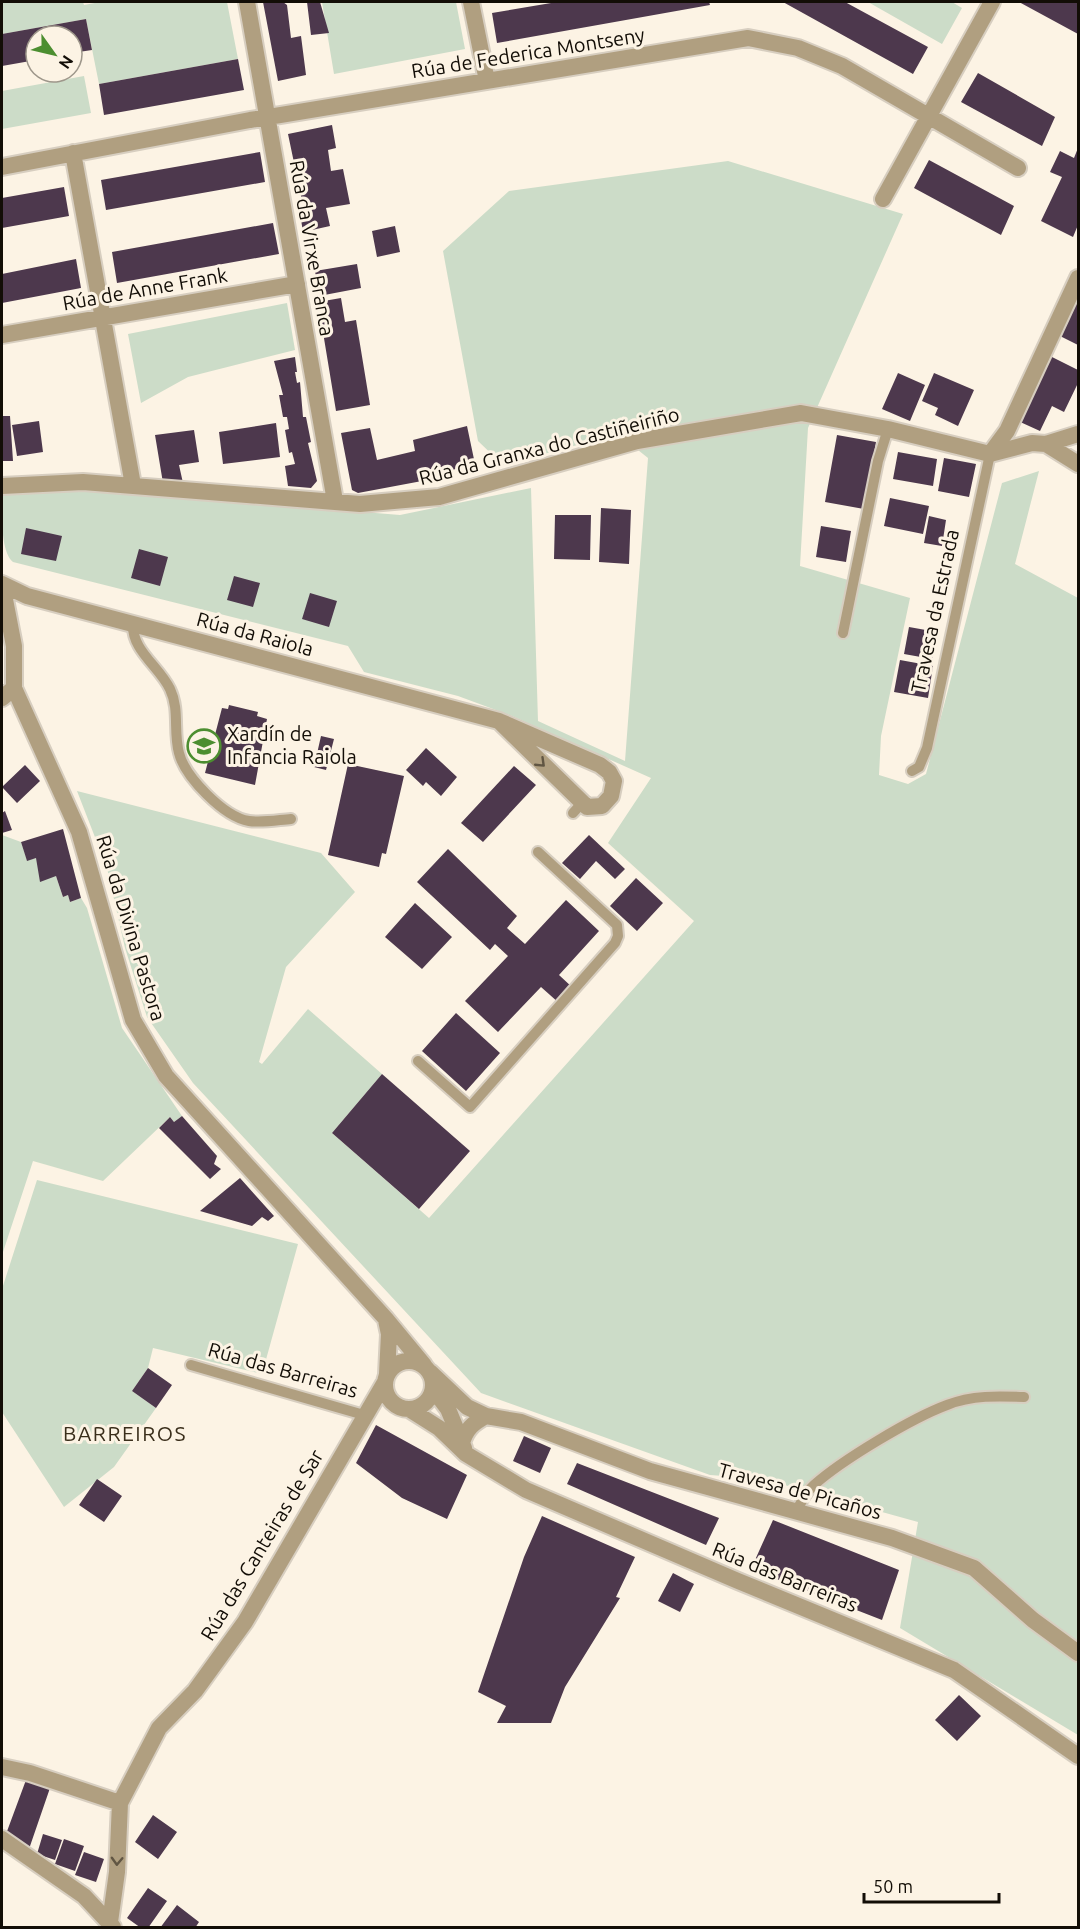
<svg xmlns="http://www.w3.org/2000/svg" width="1080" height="1929" font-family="Ubuntu,sans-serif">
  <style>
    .green { fill: #ccdcc8 }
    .building { fill: #4d384d }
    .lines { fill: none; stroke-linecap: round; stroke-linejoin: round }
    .service-casing { stroke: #d7cec0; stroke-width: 14 }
    .minor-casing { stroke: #d7cec0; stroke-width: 20 }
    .service { stroke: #b09f80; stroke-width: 10 }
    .minor { stroke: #b09f80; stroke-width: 16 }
    .oneway { stroke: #615643 }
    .labels { text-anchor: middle; stroke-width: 6; stroke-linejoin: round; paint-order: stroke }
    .street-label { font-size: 20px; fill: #120d06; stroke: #fcf3e4 }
    .poi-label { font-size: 20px; fill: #120d06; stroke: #fcf3e4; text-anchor: start }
    .neighbourhood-label { font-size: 21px; letter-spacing: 1.5px; fill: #3a2e1b; stroke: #fcf3e4 }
  </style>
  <rect width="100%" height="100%" fill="#fcf3e4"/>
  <path class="green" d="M2 2H83L84 5 100 2H227L238 59 99 84 86 19 2 34Z
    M322 2H456L465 49 334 74Z
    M868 2H952L962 8 942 44Z
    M84 76 91 113 2 129V91Z
    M728 161 903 214 808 428 800 566 910 598 881 736 879 775 908 784 926 774 1002 483 1039 471 1015 564 1078 598V1735L900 1628 918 1522 763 1479 710 1475 481 1393 193 1083 147 1017 125 948 107 868 77 791 321 853 355 892 286 967 259 1062 262 1064 308 1009 382 1074 332 1133 429 1218 694 921 608 843 651 778 512 716 458 696 364 672 348 646 13 562C0 551 2 512 2 492L84 489 400 515 531 488 538 721 625 761 648 458 618 434 503 465 478 441 443 251 509 191Z
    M287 303 295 350 188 377 141 403 128 334Z
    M2 835 21 842 27 860 36 858 56 876 63 897 68 895 70 902 81 898 87 908 122 1028 182 1116 174 1122 170 1117 103 1181 33 1161 2 1255Z
    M37 1180 298 1244 262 1374 153 1348 148 1368 132 1391 156 1408 114 1467 64 1507 2 1412V1289Z"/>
  <path class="building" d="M263 2H283L287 5 291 38 301 36 306 75 278 81Z
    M307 2H320L329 33 311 35Z
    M557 2H709L710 5 497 43 492 13Z
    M783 2H845L928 47 913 74Z
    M1019 2H1078V34Z
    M86 19 92 50 72 53V36H36V60L2 66V34Z
    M238 59 244 90 104 115 99 84Z
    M978 73 1055 117 1042 146 961 102Z
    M332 125 336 148 328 150 331 171 343 169 350 204 326 208 330 226 303 232 298 201H302L288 134Z
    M1078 148V225L1073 237 1041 221 1062 177 1050 172 1060 151 1074 158Z
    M260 152 265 182 106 210 101 180Z
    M929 160 1014 206 1001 235 914 188Z
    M64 187 69 216 2 228V198Z
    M273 223 279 254 117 283 112 252Z
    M395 226 400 252 377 257 372 231Z
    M76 259 81 288 2 303V274Z
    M357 264 361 288 319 296 315 271Z
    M341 298 345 322 356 320 370 405 336 411 318 302Z
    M1078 299V345L1060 336Z
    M1050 356 1078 370V383L1064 412 1052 406 1040 431 1018 421Z
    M295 357 297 372H295L297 383 300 382 303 417H306L311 442 308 443 317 481 311 488 288 486 285 466 295 464 292 452 289 453 285 430 289 429 287 417H283L279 395H283L274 361Z
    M898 373 925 385 910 421 882 409Z
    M934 373 974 390 958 426 935 415 938 408 922 401Z
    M2 416H10L13 461H2Z
    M39 421 43 452 17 456 12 425Z
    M276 423 280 457 223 464 219 432Z
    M467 426 475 464 421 478 422 481 358 493 352 490 341 433 370 428 377 460 415 451 413 440Z
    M194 430 199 462 179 465 183 483H163L155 435Z
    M837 435 876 442 864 509 825 502Z
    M898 452 937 459 933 486 893 479Z
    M944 458 976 464 969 497 938 491Z
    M890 498 929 506 923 534 884 526Z
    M601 508 631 510 629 564 599 562Z
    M555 515H591L590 560 554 559Z
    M929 516 946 520 942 546 924 543Z
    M821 526 851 531 846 562 816 557Z
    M26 528 62 536 56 561 21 554Z
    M139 549 168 557 160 586 131 578Z
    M234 576 260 583 253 607 227 600Z
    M310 593 337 601 329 627 302 619Z
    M909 627 937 632 932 659 904 654Z
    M900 660 933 666 928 698 894 692Z
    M229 705 258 712 257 716 267 719 255 785 205 773 222 708 228 709Z
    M321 736 334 739 326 770 314 767Z
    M426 748 457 777 441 796 426 782 423 786 406 770Z
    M348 764 404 776 386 854 382 853 379 867 328 855Z
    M25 765 40 781 17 803 2 787Z
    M514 766 536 785 483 842 461 823Z
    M5 811 12 830 2 833V813Z
    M63 829 81 898 70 902 68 895 63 897 56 876 40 882 36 858 27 861 21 842Z
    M589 835 625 869 615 879 596 861 580 879 562 863Z
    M448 849 517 916 507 928 525 944 566 900 599 931 559 975 573 988 559 1003 541 987 498 1032 465 1001 508 956 495 944 490 950 417 882Z
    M636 878 663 903 637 931 610 906Z
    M415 903 452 937 422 969 385 937Z
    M456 1013 500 1053 466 1091 422 1051Z
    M382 1074 470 1151 419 1209 332 1133Z
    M182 1116 217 1156 214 1164 221 1169 210 1179 159 1128 170 1117 174 1122Z
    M240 1178 274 1216 268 1221 262 1217 252 1226 200 1211Z
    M148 1368 172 1385 156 1408 132 1391Z
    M376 1425 467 1475 447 1519 402 1498 356 1463Z
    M524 1436 551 1448 540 1473 513 1461Z
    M577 1463 719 1518 706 1545 567 1484Z
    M97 1479 122 1496 104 1522 79 1505Z
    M542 1516 635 1557 616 1597 620 1598 565 1687 551 1723H497L506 1706 478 1692 524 1557Z
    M773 1520 899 1570 882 1620 751 1569Z
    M673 1573 694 1584 680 1612 658 1601Z
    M959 1695 981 1716 957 1741 935 1720Z
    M26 1780 50 1788 29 1849 6 1834Z
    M153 1815 177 1832 158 1859 135 1842Z
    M43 1834 62 1840 55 1860 37 1854Z
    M64 1839 84 1846 75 1871 55 1864Z
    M84 1852 104 1859 96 1882 75 1875Z
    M148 1888 167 1901 148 1928H141L127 1918Z
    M177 1905 199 1922 195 1928H160Z"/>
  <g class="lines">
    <g class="service-casing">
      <path id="service" d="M133 623C131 650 159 666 170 689 180 710 173 731 179 753 185 777 224 817 249 821 262 823 278 820 291 819
        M843 633 878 461 888 429
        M912 771 919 767 927 748 990 454
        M573 813 582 803
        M418 1061 470 1107 615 943 618 936 617 925 538 852
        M191 1365 364 1415
        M796 1511C801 1503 806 1492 814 1485 842 1460 912 1418 947 1405 972 1395 998 1396 1024 1397"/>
    </g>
    <g class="minor-casing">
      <path id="minor" d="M247 2 335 501
        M471 2 487 81
        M73 153 133 485
        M2 167 250 120 748 38 798 48 842 66 1018 168
        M883 199 992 2
        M2 335 297 284
        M1046 444 1078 464
        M990 454 1007 431 1078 278
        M2 486 83 482 360 504 439 497 637 441 801 413 888 429 990 454 1032 443 1046 444 1078 434
        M2 584 14 646V688L79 832 133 1020 166 1076 386 1319 424 1365
        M2 584 27 596 499 721 600 765 609 772 614 781 611 796 602 806 587 807 499 721
        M2 698 14 688
        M386 1320 389 1334 387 1374
        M385 1385a24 24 0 1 1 48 0a24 24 0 1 1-48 0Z
        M430 1372 467 1407 486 1416 521 1422 650 1471 892 1538 974 1568 1033 1620 1078 1653
        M433 1389 448 1409 464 1448
        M409 1409 439 1428 466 1454 526 1490 738 1581 954 1670 1078 1756
        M462 1443C466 1429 473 1423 486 1416
        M2 1767 30 1773 120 1803
        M2 1839 84 1896 113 1927
        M110 1922 117 1872 120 1803 159 1728 195 1691 245 1622 385 1382"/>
    </g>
    <use href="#service" class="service"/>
    <use href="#minor" class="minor"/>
  </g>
  <defs><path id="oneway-chevron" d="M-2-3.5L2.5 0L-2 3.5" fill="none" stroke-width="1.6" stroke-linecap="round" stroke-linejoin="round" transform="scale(1.5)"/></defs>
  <g class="oneway">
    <use href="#oneway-chevron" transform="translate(541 763) rotate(44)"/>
    <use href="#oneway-chevron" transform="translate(117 1861) rotate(92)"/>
  </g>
  <defs>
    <g id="school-ring" transform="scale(1.725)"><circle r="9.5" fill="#fcf3e4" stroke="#4c8e30" stroke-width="1.5"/><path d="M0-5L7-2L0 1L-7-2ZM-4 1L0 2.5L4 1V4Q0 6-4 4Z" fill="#4c8e30"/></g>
  </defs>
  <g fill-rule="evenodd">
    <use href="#school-ring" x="204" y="746"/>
  </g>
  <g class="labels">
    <g class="street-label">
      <text transform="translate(528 53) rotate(-9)" y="7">Rúa de Federica Montseny</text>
      <text transform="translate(312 248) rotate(80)" y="7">Rúa da Virxe Branca</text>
      <text transform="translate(145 289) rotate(-10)" y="7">Rúa de Anne Frank</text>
      <text transform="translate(549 446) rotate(-14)" y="7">Rúa da Granxa do Castiñeiriño</text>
      <text transform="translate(935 611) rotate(-78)" y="7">Travesa da Estrada</text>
      <text transform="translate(255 634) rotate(15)" y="7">Rúa da Raiola</text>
      <text transform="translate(131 928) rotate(73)" y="7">Rúa da Divina Pastora</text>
      <text transform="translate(283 1370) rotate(16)" y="7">Rúa das Barreiras</text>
      <text transform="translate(800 1491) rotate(15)" y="7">Travesa de Picaños</text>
      <text transform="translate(262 1545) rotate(-59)" y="7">Rúa das Canteiras de Sar</text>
      <text transform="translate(785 1577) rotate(22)" y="7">Rúa das Barreiras</text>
    </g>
    <g class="poi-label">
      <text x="227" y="741">Xardín de<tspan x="227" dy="23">Infancia Raiola</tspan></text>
    </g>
    <g class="neighbourhood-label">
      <text x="125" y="1441">BARREIROS</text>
    </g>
  </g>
  <rect width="1080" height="1929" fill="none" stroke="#120d06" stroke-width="6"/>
  <g transform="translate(54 54) rotate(124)"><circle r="28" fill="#fcf3e4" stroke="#9e978b" stroke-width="1.5"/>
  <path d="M0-4.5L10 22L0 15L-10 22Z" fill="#4c8e30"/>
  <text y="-9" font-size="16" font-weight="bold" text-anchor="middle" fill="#120d06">N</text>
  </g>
  <path d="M864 1893v9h135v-9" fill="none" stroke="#120d06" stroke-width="3"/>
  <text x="873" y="1893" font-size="18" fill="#120d06" stroke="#fcf3e4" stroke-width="4.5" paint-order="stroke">50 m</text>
</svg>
